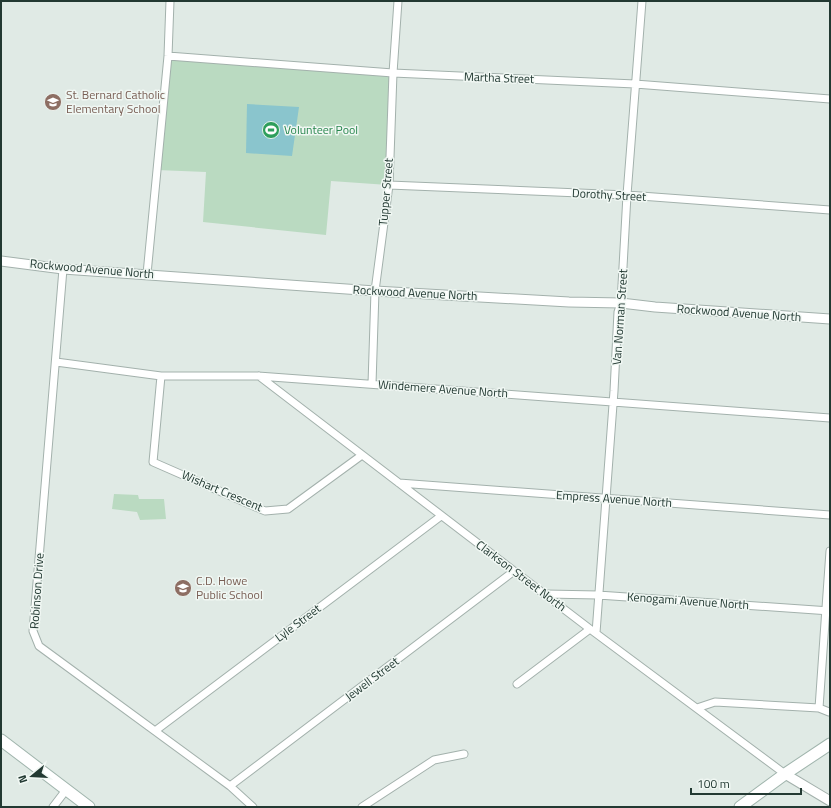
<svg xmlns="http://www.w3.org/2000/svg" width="831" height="808" font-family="'Titillium Web',sans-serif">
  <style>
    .green { fill: #badac1 }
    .water { fill: #8ac5cd }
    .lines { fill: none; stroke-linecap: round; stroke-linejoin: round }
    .minor-casing { stroke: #a3b1ac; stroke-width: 9 }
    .tertiary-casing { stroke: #a3b1ac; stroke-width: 11 }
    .secondary-casing { stroke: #a0b5ad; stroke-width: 13 }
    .minor { stroke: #fff; stroke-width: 7 }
    .tertiary { stroke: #fff; stroke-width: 9 }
    .secondary { stroke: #fff; stroke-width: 11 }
    .labels { text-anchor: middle; stroke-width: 3; stroke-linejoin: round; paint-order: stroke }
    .street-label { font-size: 12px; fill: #223932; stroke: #f0f7f3 }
    .education-label { font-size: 12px; fill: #785e54; stroke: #f0f7f3; text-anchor: start }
    .leisure-label { font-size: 12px; fill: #27864d; stroke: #f0f7f3; text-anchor: start }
  </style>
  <rect width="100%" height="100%" fill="#e0eae5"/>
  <path class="green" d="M168 56 393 73 388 185 331 181 326 235 203 222 206 172 157 170Z
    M114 494 138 495 139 499H164L166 519 140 520 137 512 112 509Z"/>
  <path class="water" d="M247 104 299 107 292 156 246 153Z"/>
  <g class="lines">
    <g class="minor-casing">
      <path id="minor" d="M168 56 393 73 635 84 830 99
        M389 185 627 195 830 210
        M63 269 33 631 39 646 230 786 253 807
        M147 274 168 56 170 1
        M56 362 161 376H258L830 418
        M161 376 153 462 265 511 288 509 362 455
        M259 376 590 629 785 774
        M372 384 375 291 389 185 393 73 398 1
        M399 483 830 515
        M546 594 598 595 830 611
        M596 633 614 391 618 312 621 303 627 195 642 1
        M517 684 590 629
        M697 708 715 702 819 708 829 712
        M819 708 830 551
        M155 731 441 516
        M230 786 514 571
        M53 807 66 790
        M362 807 434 760 464 754"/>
    </g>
    <g class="tertiary-casing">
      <path id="tertiary" d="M1 261 63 269 375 291 569 302 621 303 655 307 830 319
        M785 774 830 801"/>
    </g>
    <g class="secondary-casing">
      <path id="secondary" d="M1 740 89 807
        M740 807 785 774 830 744"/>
    </g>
    <use href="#minor" class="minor"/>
    <use href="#tertiary" class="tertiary"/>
    <use href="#secondary" class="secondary"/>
  </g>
  <defs>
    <g id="school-disc" transform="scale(0.9)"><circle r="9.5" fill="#8d6e63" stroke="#f0f7f3"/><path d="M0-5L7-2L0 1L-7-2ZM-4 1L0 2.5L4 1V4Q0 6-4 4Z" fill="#fff"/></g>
    <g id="stadium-disc" transform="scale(0.9)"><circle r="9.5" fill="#2e9e5b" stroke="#f0f7f3"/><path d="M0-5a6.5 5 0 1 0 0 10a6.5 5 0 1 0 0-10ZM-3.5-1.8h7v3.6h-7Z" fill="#fff"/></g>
  </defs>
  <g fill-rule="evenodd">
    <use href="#school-disc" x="53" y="102"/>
    <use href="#stadium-disc" x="271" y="130"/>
    <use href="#school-disc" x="183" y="588"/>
  </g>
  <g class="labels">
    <g class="street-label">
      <text transform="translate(499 78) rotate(2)" y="4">Martha Street</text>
      <text transform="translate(386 192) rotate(-85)" y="4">Tupper Street</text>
      <text transform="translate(609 195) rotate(3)" y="4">Dorothy Street</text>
      <text transform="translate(92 269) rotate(5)" y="4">Rockwood Avenue North</text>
      <text transform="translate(415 293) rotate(3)" y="4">Rockwood Avenue North</text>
      <text transform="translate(739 313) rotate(4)" y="4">Rockwood Avenue North</text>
      <text transform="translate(620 317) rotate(-86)" y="4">Van Norman Street</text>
      <text transform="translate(443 389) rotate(4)" y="4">Windemere Avenue North</text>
      <text transform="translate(222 491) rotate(23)" y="4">Wishart Crescent</text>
      <text transform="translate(614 499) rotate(4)" y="4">Empress Avenue North</text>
      <text transform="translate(521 576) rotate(37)" y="4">Clarkson Street North</text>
      <text transform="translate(37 591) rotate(-86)" y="4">Robinson Drive</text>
      <text transform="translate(688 601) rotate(4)" y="4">Kenogami Avenue North</text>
      <text transform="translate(298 623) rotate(-37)" y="4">Lyle Street</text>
      <text transform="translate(372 679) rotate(-37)" y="4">Jewell Street</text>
    </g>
    <g class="education-label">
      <text x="66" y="99">St. Bernard Catholic<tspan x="66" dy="14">Elementary School</tspan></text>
      <text x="196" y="585">C.D. Howe<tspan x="196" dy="14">Public School</tspan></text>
    </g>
    <g class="leisure-label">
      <text x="284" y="134">Volunteer Pool</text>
    </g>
  </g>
  <rect width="831" height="808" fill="none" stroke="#223932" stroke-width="4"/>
  <g transform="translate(32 776) rotate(252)" stroke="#f0f7f3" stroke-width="3" paint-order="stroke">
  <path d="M0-3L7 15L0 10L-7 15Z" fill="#223932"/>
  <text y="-6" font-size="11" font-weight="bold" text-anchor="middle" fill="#223932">N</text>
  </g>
  <path d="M691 788v6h110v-6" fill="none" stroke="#223932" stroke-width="2"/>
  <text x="697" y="788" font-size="12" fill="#223932" stroke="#f0f7f3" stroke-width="3" paint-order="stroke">100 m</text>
</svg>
